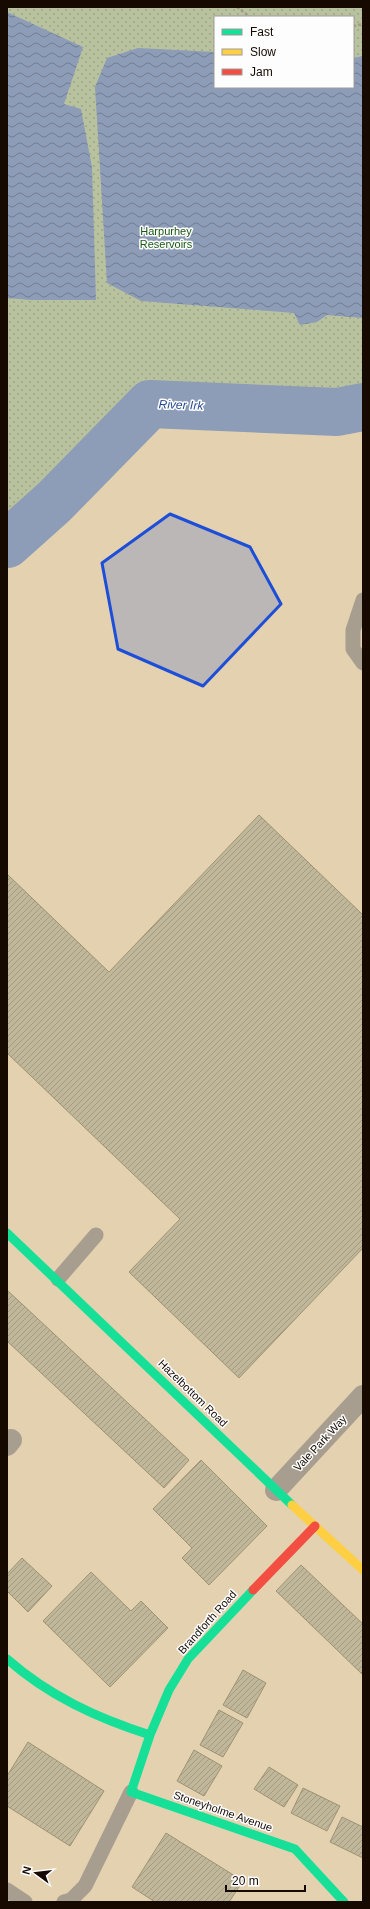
<svg xmlns="http://www.w3.org/2000/svg" width="370" height="1909" font-family="Helvetica,sans-serif">
  <style>
    .park { fill: url(#park-dots); fill-rule: evenodd }
    .water { fill: url(#water-waves) }
    .lines { fill: none; stroke-linecap: round; stroke-linejoin: round }
    .river { stroke: #8d9cb7; stroke-width: 48 }
    .building { fill: url(#building-hatch); stroke: #9e9372 }
    .path { stroke: #a29986; stroke-width: 2.5; stroke-dasharray: 3 2; stroke-linecap: butt }
    .lane { stroke: #a79e90; stroke-width: 15 }
    .street { stroke: #a79e90; stroke-width: 22 }
    .fast { stroke: #16e098; stroke-width: 9 }
    .slow { stroke: #ffcf43; stroke-width: 9 }
    .jam { stroke: #f24e42; stroke-width: 9 }
    .marked { fill: #1d4ed8; fill-opacity: 0.2; stroke: #1d4ed8; stroke-width: 3; stroke-linejoin: round }
    .labels { text-anchor: middle; stroke-width: 3; stroke-linejoin: round; paint-order: stroke }
    .park-label { font-size: 11px; fill: #185813; stroke: #fdfdfd }
    .street-label { font-size: 11px; fill: #150900; stroke: #fdfdfd }
    .water-label { font-size: 12px; font-style: italic; fill: #284b8e; stroke: #fdfdfd }
  </style>
  <defs>
    <pattern id="park-dots" width="8" height="8" patternUnits="userSpaceOnUse"><rect width="8" height="8" fill="#b9c29f"/><path d="M2 2h.1M6 6h.1" fill="none" stroke="#9ea587" stroke-width="1.8" stroke-linecap="round"/></pattern>
    <pattern id="water-waves" width="16" height="10" patternUnits="userSpaceOnUse"><rect width="16" height="10" fill="#8d9cb7"/><path d="M0 5q4-4 8 0t8 0" fill="none" stroke="#727d92"/></pattern>
    <pattern id="building-hatch" width="6" height="6" patternUnits="userSpaceOnUse"><rect width="6" height="6" fill="#c0b69a"/><path d="M-1 1l2-2M0 6l6-6M5 7l2-2" fill="none" stroke="#a49b83"/></pattern>
  </defs>
  <rect width="100%" height="100%" fill="#e3d1af"/>
  <path class="park" d="M7 7H363V395L342 399 149 394 7 525ZM215 17H353V87H215Z"/>
  <path class="water" d="M7 12 83 47 64 104 81 109 92 167 96 300H31L7 298Z
    M138 48 215 52V87H353V58L363 56V318L327 315 317 322 300 325 294 313 141 301 107 283 95 87 107 58Z"/>
  <g class="lines">
    <path class="river" d="M7 544 54 502 150 404 337 412 363 407"/>
  </g>
  <path class="building" d="M259 815 363 915V1248L239 1378 129 1272 180 1219 7 1053V874L109 972Z
    M7 1290 189 1460 164 1488 7 1341Z
    M201 1460 267 1526 209 1585 182 1558 192 1548 153 1509Z
    M22 1558 52 1586 28 1612 7 1591V1574Z
    M301 1565 363 1624V1675L276 1591Z
    M91 1572 131 1611 141 1601 168 1628 110 1687 43 1621Z
    M243 1670 266 1683 247 1718 223 1705Z
    M219 1710 243 1723 223 1757 200 1745Z
    M28 1742 104 1791 70 1846 7 1806V1776Z
    M194 1750 222 1766 204 1796 177 1781Z
    M269 1767 298 1785 284 1807 254 1789Z
    M303 1788 340 1806 327 1831 291 1813Z
    M342 1817 363 1827V1858L330 1842Z
    M166 1833 243 1881 229 1902H155L132 1887Z"/>
  <g class="lines">
    <path class="path" d="M237 7 250 17
      M353 26 363 24"/>
    <path class="lane" d="M363 600 353 630V649L363 663
      M58 1279 96 1235
      M7 1890 25 1902
      M64 1902 71 1900 85 1886 131 1792"/>
    <path class="street" d="M7 1445 11 1440
      M276 1490 363 1396"/>
    <path class="fast" d="M7 1233 292 1505
      M7 1659C49 1696 97 1718 150 1735L169 1690 188 1659 253 1590
      M150 1735 131 1792 295 1849 344 1902"/>
    <path class="slow" d="M292 1505 363 1570"/>
    <path class="jam" d="M253 1590 315 1526"/>
  </g>
  <path class="marked" d="M170 514 250 547 281 604 203 686 118 649 102 563Z"/>
  <g class="labels">
    <g class="park-label">
      <text x="166" y="235">Harpurhey<tspan x="166" dy="13">Reservoirs</tspan></text>
    </g>
    <g class="street-label">
      <text transform="translate(193 1393) rotate(44)" y="4">Hazelbottom Road</text>
      <text transform="translate(320 1443) rotate(-47)" y="4">Vale Park Way</text>
      <text transform="translate(207 1622) rotate(-48)" y="4">Brandforth Road</text>
      <text transform="translate(223 1811) rotate(19)" y="4">Stoneyholme Avenue</text>
    </g>
    <g class="water-label">
      <text transform="translate(181 405) rotate(2)" y="4">River Irk</text>
    </g>
  </g>
  <rect width="370" height="1909" fill="none" stroke="#150900" stroke-width="16"/>
  <rect x="214" y="16" width="140" height="72" fill="#fdfdfd" stroke="#a09b98"/>
  <rect x="222" y="29" width="20" height="6" fill="#16e098" stroke="#a09b98"/>
  <text x="250" y="36" font-size="12" fill="#150900">Fast</text>
  <rect x="222" y="49" width="20" height="6" fill="#ffcf43" stroke="#a09b98"/>
  <text x="250" y="56" font-size="12" fill="#150900">Slow</text>
  <rect x="222" y="69" width="20" height="6" fill="#f24e42" stroke="#a09b98"/>
  <text x="250" y="76" font-size="12" fill="#150900">Jam</text>
  <g transform="translate(36 1873) rotate(285)" stroke="#fdfdfd" stroke-width="3" paint-order="stroke">
  <path d="M0-3L7 15L0 10L-7 15Z" fill="#150900"/>
  <text y="-6" font-size="11" font-weight="bold" text-anchor="middle" fill="#150900">N</text>
  </g>
  <path d="M226 1885v6h79v-6" fill="none" stroke="#150900" stroke-width="2"/>
  <text x="232" y="1885" font-size="12" fill="#150900" stroke="#fdfdfd" stroke-width="3" paint-order="stroke">20 m</text>
</svg>
